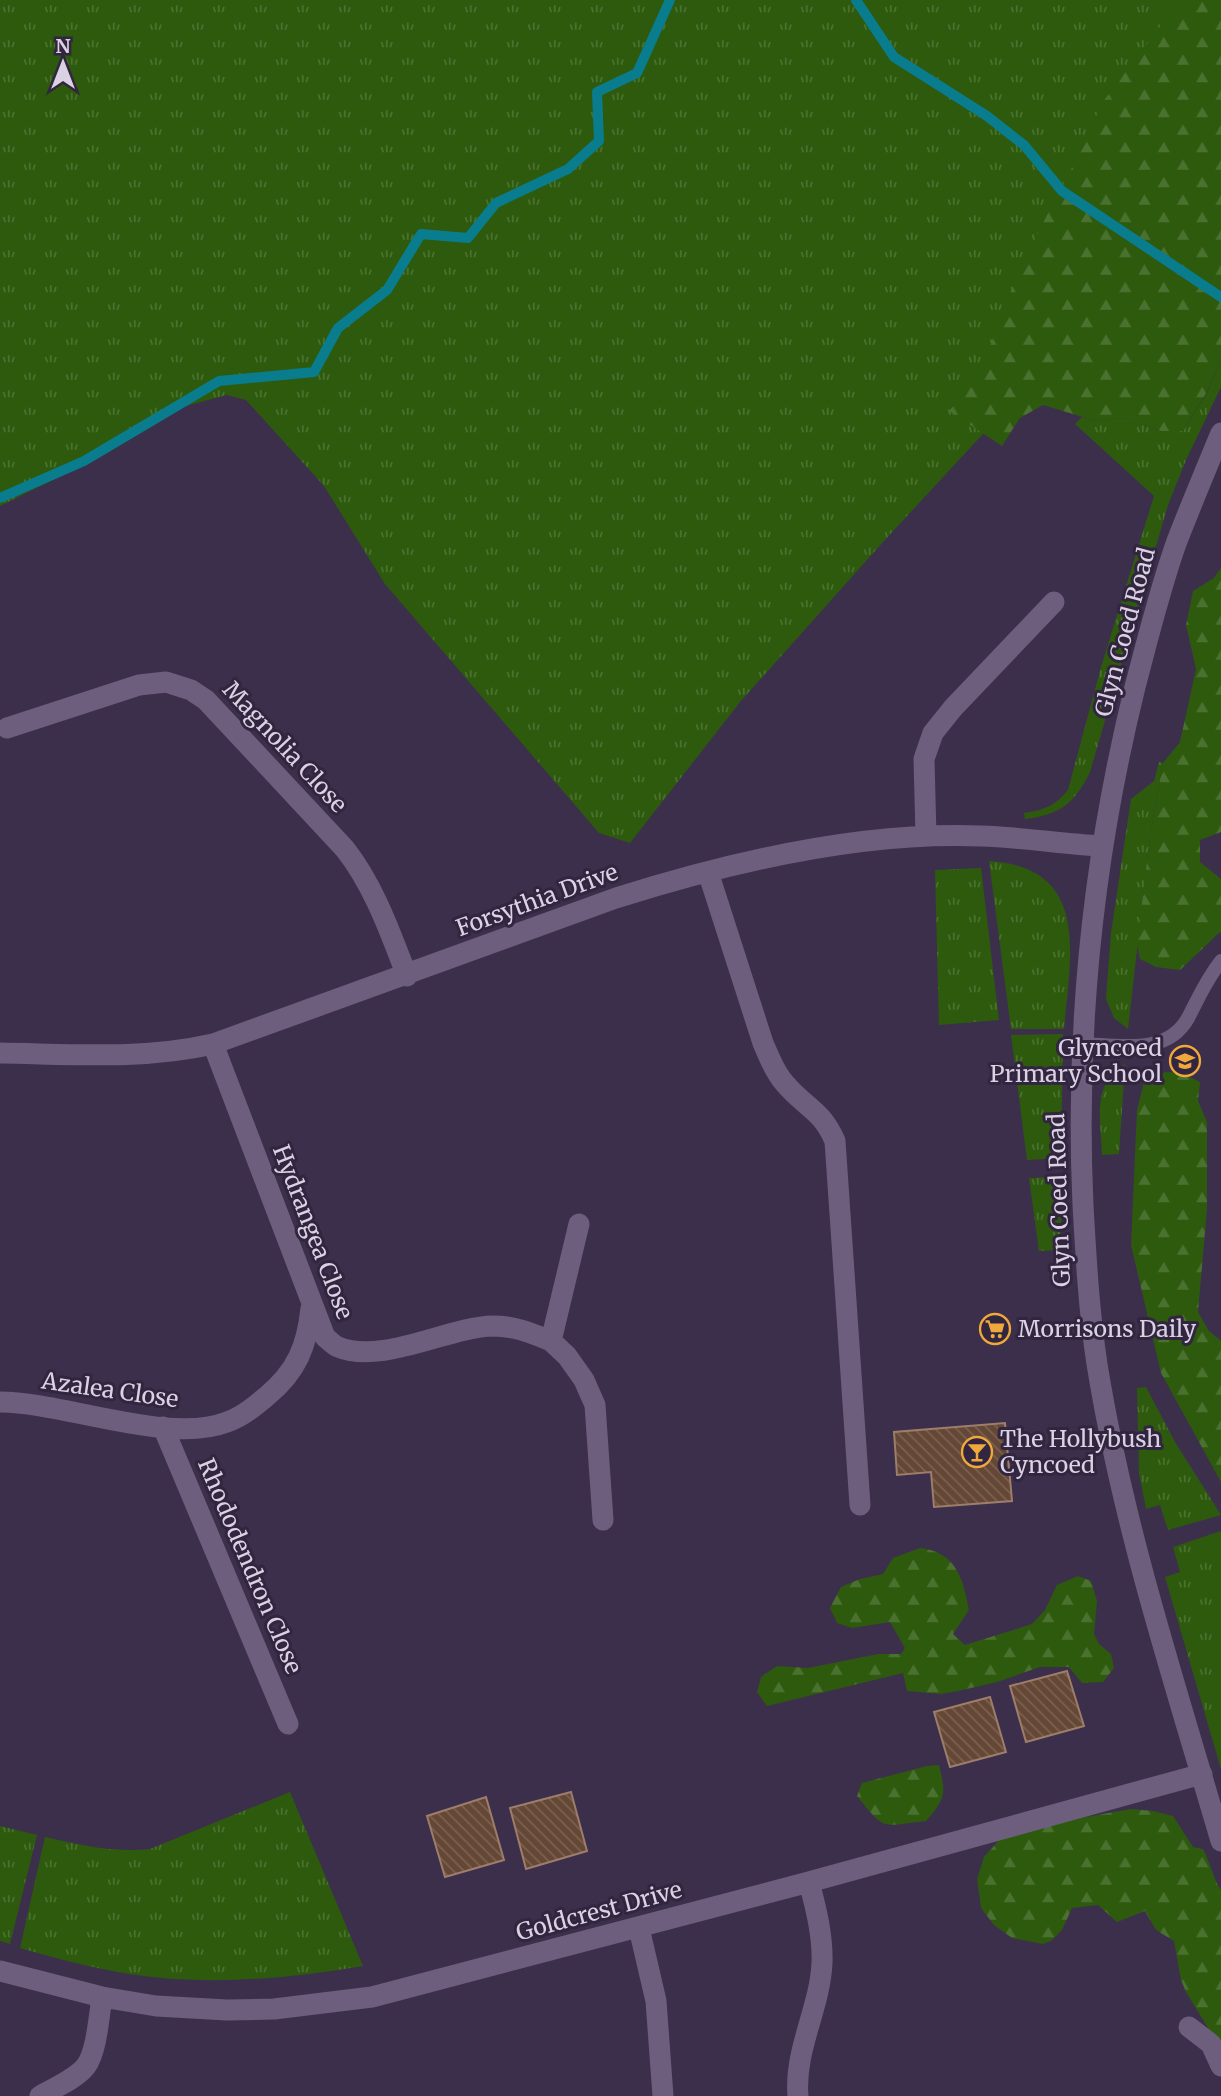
<svg xmlns="http://www.w3.org/2000/svg" width="1221" height="2096" font-family="Merriweather,serif">
  <style>
    .grass { fill: url(#grass-tufts) }
    .forest { fill: url(#forest-firs) }
    .lines { fill: none; stroke-linecap: round; stroke-linejoin: round }
    .stream { stroke: #097d8e; stroke-width: 10 }
    .building { fill: url(#building-back-hatch); stroke: #9e7d6a; stroke-width: 2 }
    .lane { stroke: #6c5e7c; stroke-width: 14 }
    .street { stroke: #6c5e7c; stroke-width: 21 }
    .secondary { stroke: #6c5e7c; stroke-width: 21 }
    .labels { text-anchor: middle; stroke-width: 6; stroke-linejoin: round; paint-order: stroke }
    .street-label { font-size: 23px; fill: #dad2e3; stroke: #322540 }
    .poi-label { font-size: 23px; fill: #dad2e3; stroke: #322540; text-anchor: start }
  </style>
  <defs>
    <pattern id="grass-tufts" width="24" height="20" patternUnits="userSpaceOnUse" patternTransform="scale(1.75)"><rect width="24" height="20" fill="#2d5a0d"/><path d="M3 7l-1-3M5 7V3M7 7l1-3M15 17l-1-3M17 17v-4M19 17l1-3" fill="none" stroke="#4b7130"/></pattern>
    <pattern id="forest-firs" width="22" height="20" patternUnits="userSpaceOnUse" patternTransform="scale(1.75)"><rect width="22" height="20" fill="#2d5a0d"/><path d="M5 1l3.5 6h-7zM16 11l3.5 6h-7z" fill="#4b7130"/></pattern>
    <pattern id="building-back-hatch" width="6" height="6" patternUnits="userSpaceOnUse" patternTransform="scale(1.75)"><rect width="6" height="6" fill="#654735"/><path d="M-1 5l2 2M0 0l6 6M5-1l2 2" fill="none" stroke="#7a6152"/></pattern>
  </defs>
  <rect width="100%" height="100%" fill="#3c2f4b"/>
  <path class="grass" d="M0 0H1221L1029 384 883 542 740 702 630 843 599 833 385 584 324 486 246 400 227 395 178 408 99 457 0 506Z
    M1221 360V387L1186 460 1168 505 1090 772C1075 803 1060 815 1025 819L1024 813C1044 810 1055 806 1068 790L1101 667 1154 496 1075 424 1082 417 1096 421 1122 418 1161 431H1183L1208 391Z
    M1159 762 1163 763 1150 836 1128 1029 1114 1018 1106 999 1111 933 1131 799 1154 781Z
    M989 861C1092 867 1070 957 1064 1029H1011Z
    M981 868 999 1020 939 1025 935 870Z
    M1063 1034 1061 1158 1027 1160 1011 1035Z
    M1125 1064 1119 1154 1102 1155C1101 1120 1091 1084 1125 1064Z
    M1062 1177V1215L1059 1250 1039 1251 1029 1178Z
    M1146 1387 1175 1442 1221 1515 1168 1530 1160 1505 1146 1509 1139 1473 1137 1388Z
    M1221 1531V1769L1165 1577 1180 1572 1173 1547Z
    M290 1792 363 1966C286 1979 206 1986 129 1974 92 1968 55 1958 20 1948L45 1837C81 1845 113 1853 150 1849Z
    M0 1826 37 1835 10 1944 0 1941Z"/>
  <path class="forest" d="M1180 0H1221V360L1208 390 1183 431H1161L1122 418 1096 421 1043 405 1020 418 1002 446 949 411 977 380 1021 265 1078 156 1102 103Z
    M1221 568V832L1200 840V862L1221 879V931L1180 970 1156 967 1140 959 1137 945 1150 836 1163 763 1180 742 1196 669 1186 625 1193 591 1214 578Z
    M1166 1072 1182 1073 1200 1082 1198 1101 1207 1122V1209L1198 1312 1209 1331 1221 1341V1482L1161 1373 1131 1245 1137 1110 1145 1078Z
    M920 1548C956 1552 963 1578 969 1610L953 1634 965 1645 1032 1624 1045 1610 1057 1585 1078 1576 1091 1581 1097 1601 1094 1634 1099 1644 1111 1654 1114 1668 1103 1682 1082 1683 1069 1667H1040L997 1682 958 1691 941 1694 907 1691 903 1673 767 1706 757 1692 761 1677 777 1666 808 1668 878 1654H901L905 1648 890 1622 852 1628 837 1623 830 1608 841 1587 860 1579 883 1574 893 1558Z
    M939 1765C946 1794 946 1798 926 1821 881 1826 886 1832 857 1796L862 1783 927 1766Z
    M1131 1809 1153 1811 1173 1816 1193 1847 1203 1849C1210 1862 1214 1881 1221 1890V2049L1186 1992 1181 1980 1174 1941 1156 1930 1145 1911 1117 1922 1098 1905 1072 1908 1062 1930 1051 1941 1043 1944 1012 1938 994 1925 981 1908 977 1879 984 1857 1002 1837 1058 1822Z"/>
  <g class="lines">
    <path class="stream" d="M856 0 894 57 987 116 1024 145 1062 191 1221 297
      M0 498 84 461 219 381 314 372 338 328 387 290 421 234 468 238 496 203 568 169 599 141 597 92 637 73 670 0"/>
  </g>
  <path class="building" d="M1005 1423 1012 1501 934 1507 931 1472 897 1475 894 1432Z
    M1067 1671 1084 1726 1026 1742 1010 1686Z
    M990 1697 1006 1752 950 1767 934 1712Z
    M571 1792 587 1851 526 1869 510 1808Z
    M486 1797 504 1860 445 1877 427 1816Z"/>
  <g class="lines">
    <path class="lane" d="M1082 1044C1119 1045 1167 1056 1188 1018 1199 997 1206 980 1221 961"/>
    <path class="street" d="M7 728 139 685 166 682 191 690 206 700 345 849C374 886 390 932 407 976
      M926 836 924 759 933 733 953 708 1054 602
      M708 872 763 1043C770 1059 776 1075 788 1087 808 1109 822 1111 835 1141L860 1505
      M213 1044 325 1337C329 1340 333 1345 338 1347 382 1365 448 1327 493 1326 515 1326 531 1333 551 1341
      M0 1053C71 1054 143 1060 213 1044L616 898C730 862 861 831 981 836 1021 837 1062 844 1102 846
      M579 1224 551 1341 567 1356 584 1380 595 1405 603 1520
      M0 1402C63 1402 169 1445 227 1422 242 1417 255 1406 267 1396 297 1371 307 1346 311 1308
      M163 1427 288 1724
      M639 1928 656 2001 663 2096
      M0 1971 102 1997 156 2006 227 2010 274 2009 372 1997 809 1882 1202 1774
      M1189 2027 1211 2044 1221 2066
      M40 2096C54 2088 76 2079 86 2066 97 2051 99 2015 102 1997
      M798 2096C794 2050 820 2008 822 1963 823 1936 816 1908 809 1882"/>
    <path class="secondary" d="M1221 433C1206 469 1191 505 1177 541 1160 588 1148 638 1135 687 1093 857 1075 1031 1083 1205 1086 1258 1089 1312 1097 1364 1123 1526 1175 1684 1221 1841"/>
  </g>
  <defs>
    <g id="school-ring" transform="scale(1.575)"><circle r="9.5" fill="#322540" stroke="#eea83c" stroke-width="1.5"/><path d="M0-5L7-2L0 1L-7-2ZM-4 1L0 2.5L4 1V4Q0 6-4 4Z" fill="#eea83c"/></g>
    <g id="supermarket-ring" transform="scale(1.575)"><circle r="9.5" fill="#322540" stroke="#eea83c" stroke-width="1.5"/><path d="M-6-5.5h2.5l.6 2H6L4.5 2H-2.5L-4.4-4H-6ZM-1.5 3.2a1.3 1.3 0 1 0 .1 0ZM3 3.2a1.3 1.3 0 1 0 .1 0Z" fill="#eea83c"/></g>
    <g id="bar-ring" transform="scale(1.575)"><circle r="9.5" fill="#322540" stroke="#eea83c" stroke-width="1.5"/><path d="M-6-5H6L.8 .8V4.5H3.5V6h-7V4.5H-.8V.8Z" fill="#eea83c"/></g>
  </defs>
  <g fill-rule="evenodd">
    <use href="#school-ring" x="1185" y="1061"/>
    <use href="#supermarket-ring" x="995" y="1329"/>
    <use href="#bar-ring" x="977" y="1452"/>
  </g>
  <g class="labels">
    <g class="street-label">
      <text transform="translate(1125 632) rotate(-75)" y="8">Glyn Coed Road</text>
      <text transform="translate(285 747) rotate(47)" y="8">Magnolia Close</text>
      <text transform="translate(537 900) rotate(-20)" y="8">Forsythia Drive</text>
      <text transform="translate(1059 1200) rotate(-92)" y="8">Glyn Coed Road</text>
      <text transform="translate(313 1232) rotate(69)" y="8">Hydrangea Close</text>
      <text transform="translate(110 1390) rotate(8)" y="8">Azalea Close</text>
      <text transform="translate(250 1566) rotate(67)" y="8">Rhododendron Close</text>
      <text transform="translate(599 1911) rotate(-15)" y="8">Goldcrest Drive</text>
    </g>
    <g class="poi-label">
      <text x="1162" y="1056" text-anchor="end">Glyncoed<tspan x="1162" dy="26">Primary School</tspan></text>
      <text x="1018" y="1337">Morrisons Daily</text>
      <text x="1000" y="1447">The Hollybush<tspan x="1000" dy="26">Cyncoed</tspan></text>
    </g>
  </g>
  <g transform="translate(63 63)" stroke="#322540" stroke-width="5" paint-order="stroke">
  <path d="M0-5L12 26L0 18L-12 26Z" fill="#dad2e3"/>
  <text y="-10" font-size="19" font-weight="bold" text-anchor="middle" fill="#dad2e3">N</text>
  </g>
</svg>
